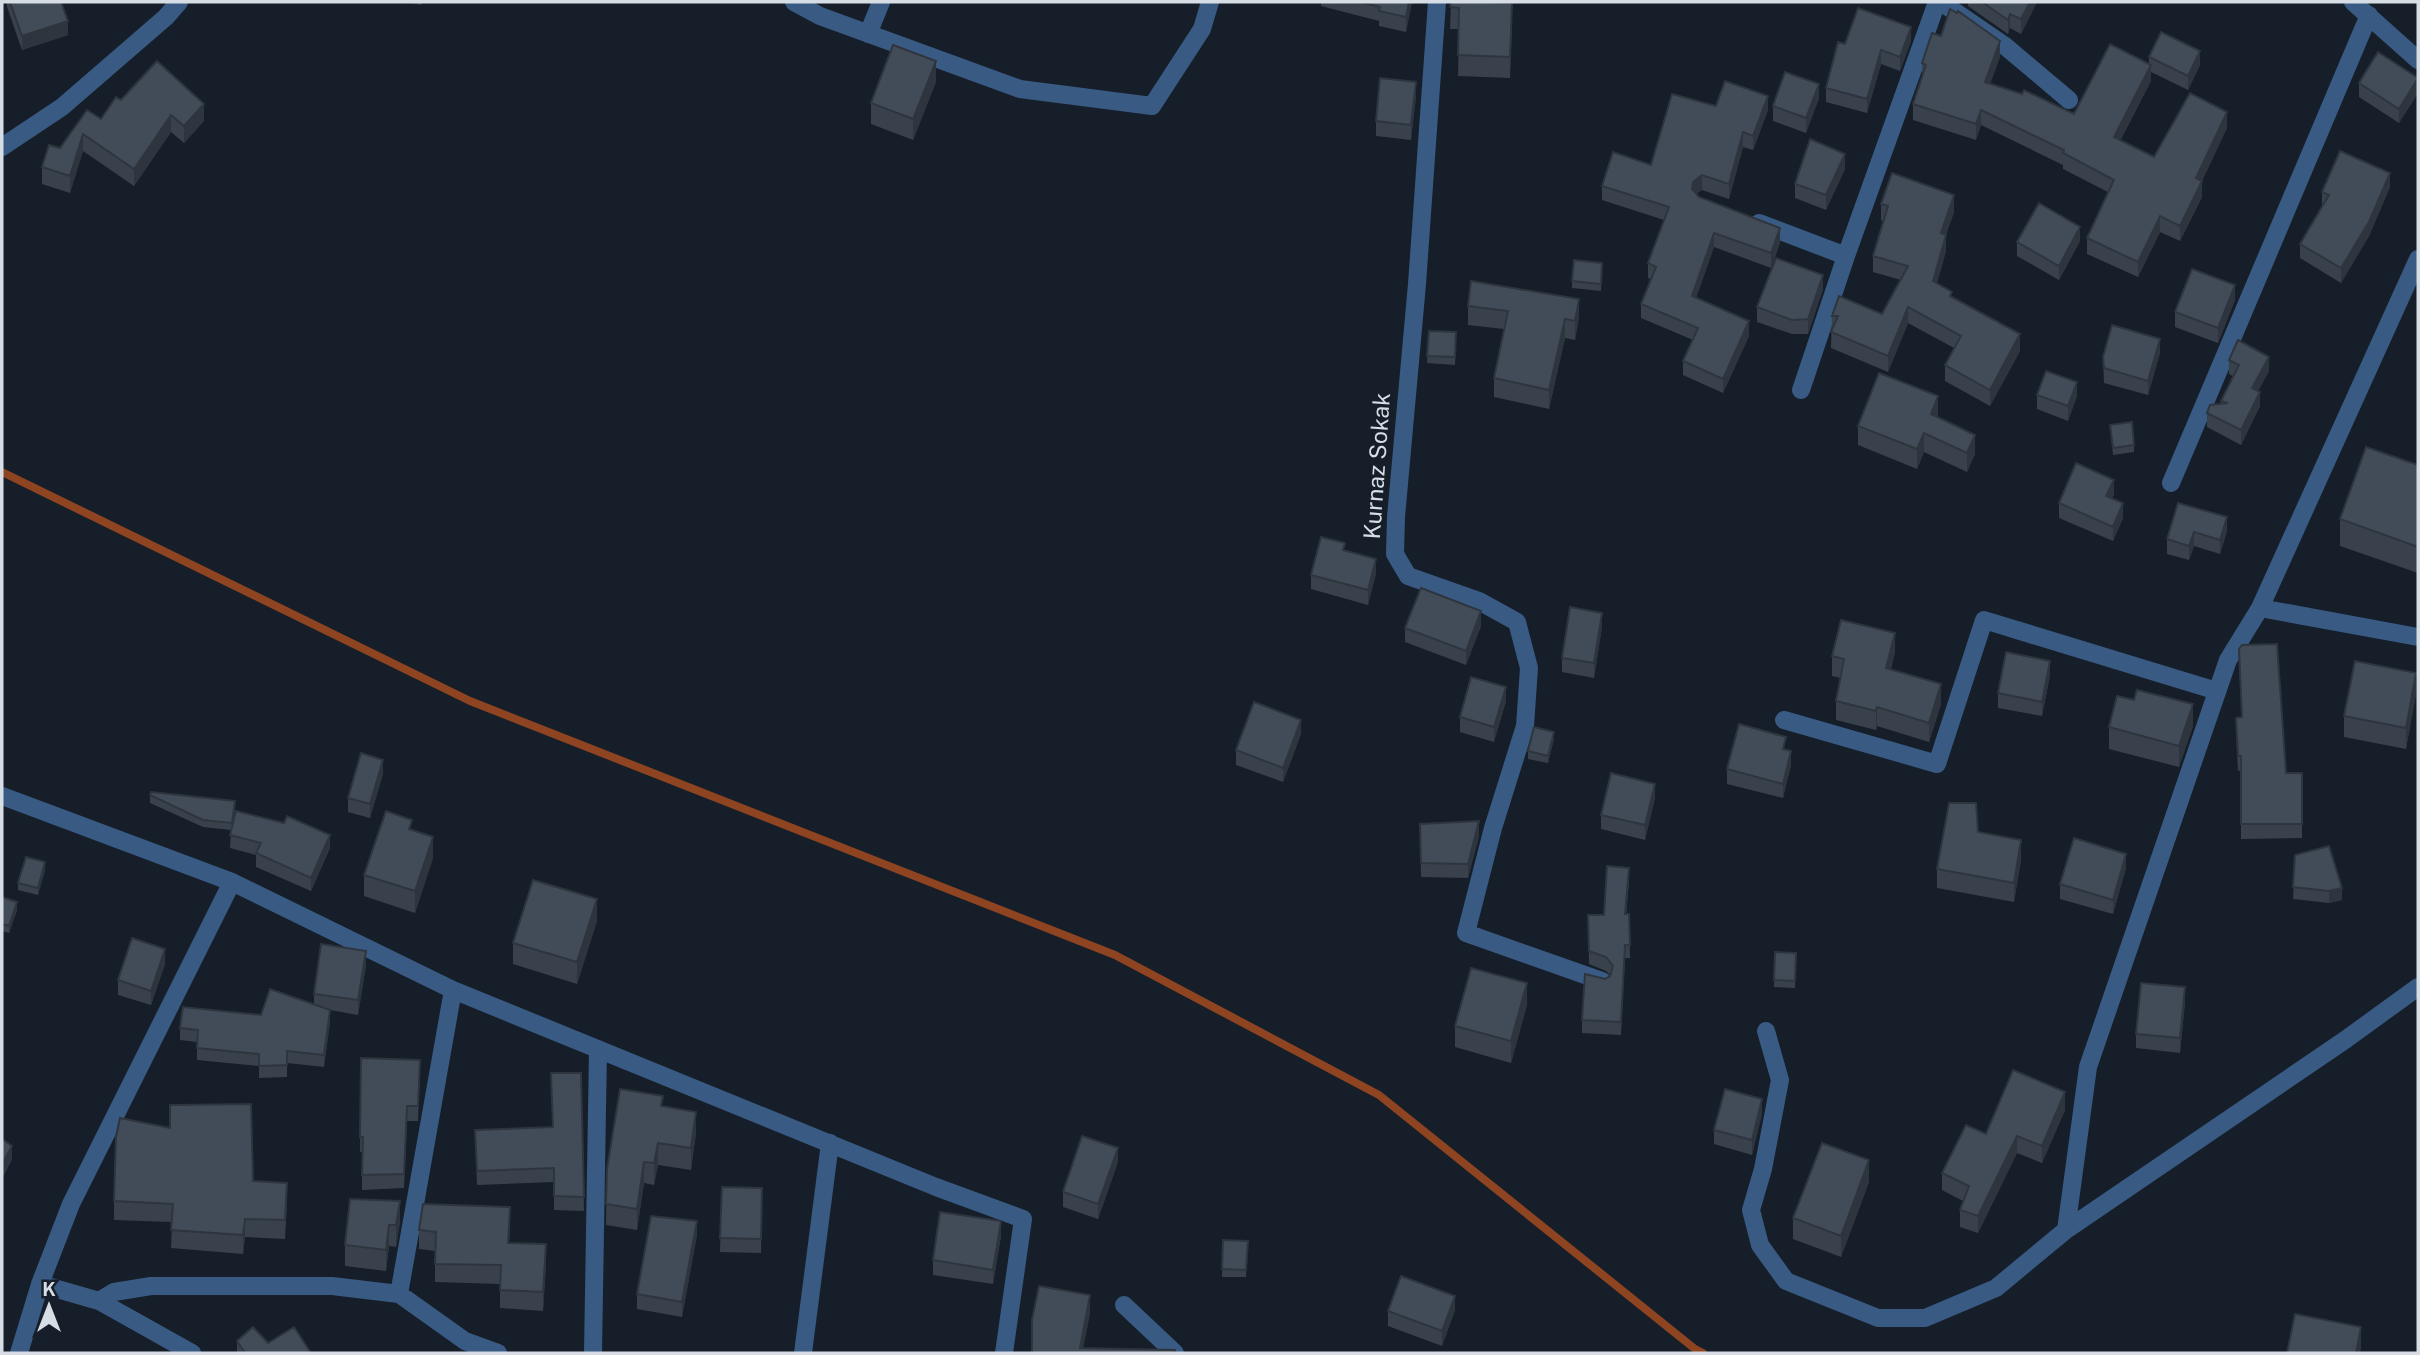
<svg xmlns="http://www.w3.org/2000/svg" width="2420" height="1355" font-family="'Public Sans',sans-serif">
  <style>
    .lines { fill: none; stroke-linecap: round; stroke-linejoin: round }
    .stream { stroke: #8e4420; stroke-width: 8 }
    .street { stroke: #395a82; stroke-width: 18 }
    .wall { fill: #39414d }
    .shaded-wall { fill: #2e353e }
    .building { fill: #424c59; stroke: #2e353e; stroke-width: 2 }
    .labels { text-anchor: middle; stroke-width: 7; stroke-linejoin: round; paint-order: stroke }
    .street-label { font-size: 23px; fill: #d7dde5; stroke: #151e29 }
  </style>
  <rect width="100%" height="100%" fill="#151e29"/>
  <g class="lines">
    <path class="stream" d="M2 472 470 701 1115 955 1379 1095 1695 1349 1703 1353"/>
    <path class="street" d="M794 2 820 16 1020 89 1152 106 1202 29 1210 2
      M1437 2 1417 284 1396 517 1395 554 1408 576 1479 601 1517 622 1529 668 1525 726 1493 828 1466 933 1602 981
      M1941 2 2005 46 2069 100
      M2353 2 2418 60
      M868 34 881 2
      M2 147 62 107 166 17 179 2
      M1759 223 1846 256
      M1801 390 1846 256 1937 2
      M2171 483 2369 15
      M2260 608 2418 637
      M1784 720 1937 764 1984 620 2217 691
      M2 796 232 882 453 990 936 1187 1023 1219 1004 1353
      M1766 1031 1780 1080 1763 1169 1751 1210 1760 1245 1786 1281 1878 1318H1925L1996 1288 2066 1230 2345 1040 2418 987
      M2066 1230 2088 1067 2228 660 2260 608 2418 259
      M40 1284 99 1301 192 1353
      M399 1294 453 990
      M99 1301 114 1292 151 1286H332L399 1294 465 1341 498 1353
      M1124 1305 1175 1353
      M19 1353 40 1284 71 1204 232 882
      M593 1353 598 1049
      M803 1353 830 1143"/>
  </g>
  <path class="wall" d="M7 2H61L68 35 22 50 7 7Z
    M408 2H422L421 5Z
    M1321 2H1412L1406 32 1379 26V21L1321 6Z
    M1451 2H1487L1512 25 1510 78 1458 76 1459 29H1450Z
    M1968 2H2036V4L2021 34 2010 28 2008 34 1968 6Z
    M1941 36 2000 57 1990 84 2074 114 2149 64V57L2200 65 2188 90 2151 72V81L2120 141 2154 157 2227 128 2202 181V197L2180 241 2160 232 2138 277 2087 254V238L2108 192 2063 169V165L1981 125 1976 140 1913 120V104L1922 78V63Z
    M1911 41 1900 71 1881 64 1867 113 1826 102V88L1845 44Z
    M2418 78V93L2399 123 2359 97V83Z
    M936 82 913 140 871 124V103Z
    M1416 96 1411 140 1376 136V121Z
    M1819 98 1806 133 1773 121V106Z
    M121 100 204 121 184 143 171 132 134 186 83 151 70 193 42 184V167L60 148 101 119Z
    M1768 110 1753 150 1743 147 1729 199 1702 190 1696 194 1699 197 1780 243 1771 268 1714 247 1696 298 1749 336 1723 393 1683 375V361L1693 340 1641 318V304L1651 279 1648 278V263L1664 220 1602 200V186L1651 165Z
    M1845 169 1826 210 1795 198V184Z
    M2390 187 2369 236 2341 283 2300 258V244L2322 206V192Z
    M1881 204 1954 212 1946 235V251L1937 283 1952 297 2020 351 1990 406 1945 381V365L1954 348 1908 323 1888 372 1831 348 1832 316 1882 314 1901 280 1873 272V256L1883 221 1881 220Z
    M2080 241 2059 280 2017 256V242Z
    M1602 270 1601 291 1572 288V281Z
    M1823 289 1808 334H1792L1757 322V307Z
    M2235 300 2218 343 2175 327V312Z
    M1468 306 1579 318 1575 340 1565 338 1549 409 1494 397V378L1504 329 1468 325Z
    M1429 331 1456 332 1455 365 1427 363Z
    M2160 353 2148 395 2104 383 2103 357Z
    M2229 360 2269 371 2258 391 2260 406 2241 445 2207 427V413L2221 404V401L2233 376 2229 374Z
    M2037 395 2077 396 2068 421 2037 409Z
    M1938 416V417L1975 454 1967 472 1924 452 1917 469 1858 445V426Z
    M2110 425 2134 445V452L2113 455Z
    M2418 465V573L2340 546V519Z
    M2114 494 2112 499 2123 518 2113 541 2059 518V503Z
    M2227 517V531L2220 554 2194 546 2189 560 2167 554V539Z
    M1345 551 1376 573 1368 605 1311 589V575Z
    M1481 626 1466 665 1405 642V628Z
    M1602 627 1594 678 1562 672V658Z
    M2239 649 2286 773H2302V838L2241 839V770L2238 771 2236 732V718H2242Z
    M1895 652 1891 669 1941 704 1929 742 1877 726 1876 730 1836 720V701L1841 678 1832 676V656Z
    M2050 675 2042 716 1998 708V693Z
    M2416 694 2406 749 2344 737V716Z
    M1506 701 1494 742 1460 732V717Z
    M2193 726 2179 767 2109 749V727Z
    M1301 734 1283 782 1236 765V750Z
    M1554 739 1548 763 1528 759V751Z
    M1786 750 1791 765 1783 798 1727 784V769Z
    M383 774 370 818 348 812V798Z
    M150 795 235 808 232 825 330 848 311 891 256 867V855L230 848 231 830 203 827 150 803Z
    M1655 798 1645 840 1601 829V815Z
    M1420 824 1479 836 1468 878 1421 877Z
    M412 830 433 858 415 913 364 896V875Z
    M1978 832 2021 860 2014 902 1937 888V869Z
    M2295 855 2342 900 2329 903 2293 899Z
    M2126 868 2113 914 2060 899V884Z
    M45 870 38 895 18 890V883Z
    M1629 881 1626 914H1629L1630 958H1625L1621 1035 1582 1033V1020L1605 979 1610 975 1606 971 1589 964 1588 915H1604Z
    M2 897 17 910 9 933 2 931Z
    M597 921 577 984 513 964V943Z
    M1775 952 1796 953 1795 988 1774 987Z
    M165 964 151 1005 118 995V980Z
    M366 965 358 1015 330 1010V1022L324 1067 287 1063V1077L259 1078V1066L197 1060V1042L180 1040V1028L261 1015 314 1004V994Z
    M2185 1002 2180 1053 2136 1048V1034Z
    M1527 1005 1511 1063 1455 1047V1026Z
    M361 1058 420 1074 418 1121H407L404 1188 362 1190V1152H360Z
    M581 1073 584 1211 554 1210V1182L477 1185 475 1130 552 1127Z
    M663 1107 696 1133 691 1170 658 1165 654 1185 644 1183 637 1230 606 1225 607 1169Z
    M2065 1110 2042 1163 2017 1153 1978 1233 1960 1227V1210L1963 1201 1942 1190V1173L1986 1134Z
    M1762 1114 1752 1155 1714 1144V1130Z
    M1118 1162 1098 1219 1063 1207V1192Z
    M253 1181 287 1201 285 1239 245 1237 243 1254 171 1248 172 1222 114 1220V1201Z
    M1869 1182 1841 1257 1793 1239V1218Z
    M722 1187 762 1188 761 1253 720 1252Z
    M350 1199 400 1222 396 1247 389 1246 386 1271 345 1266V1245Z
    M510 1225 509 1243 546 1263 543 1311 500 1308V1284L435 1282V1251L419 1249V1230Z
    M697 1235 682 1317 637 1309V1294Z
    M1001 1236 993 1284 933 1275V1260Z
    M1223 1240 1248 1241 1246 1277H1222Z
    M1455 1310 1442 1346 1388 1326V1311Z
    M237 1341 311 1353H237Z"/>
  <path class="shaded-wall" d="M1409 2H1412L1406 32V17Z
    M2030 2H2036V4L2021 34V19Z
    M2010 14V28L2008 34V20Z
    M68 21V35L22 50V36Z
    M1911 27V41L1900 71V57Z
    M2000 41V57L1985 98V82Z
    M1881 50V64L1867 113V99Z
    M2200 51V65L2188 90V76Z
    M936 61V82L913 140V119Z
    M2151 65V81L2114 153V137Z
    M2418 79V93L2399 123V109Z
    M1416 82V96L1411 140V125Z
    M1819 84V98L1806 133V118Z
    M1768 96V110L1753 150V136Z
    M204 104V121L184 143V126Z
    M1981 110V125L1976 140V124Z
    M2227 112V128L2202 181V197L2180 241V226L2196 178Z
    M171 115V132L134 186V169Z
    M1743 132V147L1729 199V184Z
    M83 134V151L70 193V176Z
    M1845 154V169L1826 210V195Z
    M2390 173V187L2369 236 2341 283V268Z
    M1702 175V190L1693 196 1692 203 1693 182Z
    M1954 195V212L1941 249V233Z
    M2160 216V232L2138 277V262Z
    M2080 227V241L2059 280V266Z
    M1780 228V243L1771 268V253Z
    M1714 233V247L1692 310V296Z
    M1946 235V251L1933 297V281Z
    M1823 275V289L1808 334V319Z
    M2235 285V300L2218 343V328Z
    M1579 299V318L1575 340V321Z
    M1908 307V323L1888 372V356Z
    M1565 319V338L1549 409V390Z
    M1749 321V336L1723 393V379Z
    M2020 334V351L1990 406V390Z
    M2160 339V353L2148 395V381Z
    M2269 357V371L2252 402V388Z
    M2077 382V396L2068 421V406Z
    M2260 392V406L2241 445V430Z
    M1938 396V416L1931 433V414Z
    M1924 433V452L1917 469V449Z
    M1975 435V454L1967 472V453Z
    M2114 480V494L2106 511V496Z
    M2123 503V518L2113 541V527Z
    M2227 517V531L2220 554V540Z
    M2194 532V546L2189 560V546Z
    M1376 559V573L1368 605V590Z
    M1481 611V626L1466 665V651Z
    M1602 613V627L1594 678V663Z
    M1895 633V652L1886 687V668Z
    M2050 661V675L2042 716V702Z
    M2416 673V694L2406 749V728Z
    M1941 684V704L1929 742V723Z
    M1506 687V701L1494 742V727Z
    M2193 704V726L2179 767V746Z
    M1877 707V726L1876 730V711Z
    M1301 720V734L1283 782V768Z
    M1554 732V739L1548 763V756Z
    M1791 751V765L1783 798V784Z
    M383 760V774L370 818V804Z
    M1655 784V798L1645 840V825Z
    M1479 821V836L1468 878V864Z
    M330 835V848L311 891V878Z
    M433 837V858L415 913V891Z
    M2021 840V860L2014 902V883Z
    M2126 854V868L2113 914V900Z
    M45 862V870L38 895V888Z
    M1629 868V881L1625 927V914Z
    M2342 888V900L2329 903V891Z
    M597 899V921L577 984V962Z
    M17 902V910L9 933V926Z
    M165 949V964L151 1005V991Z
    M366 951V965L358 1015V1000Z
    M1527 983V1005L1511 1063V1041Z
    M2185 987V1002L2180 1053V1038Z
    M330 1010V1022L324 1067V1055Z
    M2065 1092V1110L2042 1163V1146Z
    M1762 1099V1114L1752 1155V1140Z
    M696 1112V1133L691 1170V1148Z
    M2017 1136V1153L1978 1233V1216Z
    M658 1143V1165L654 1185V1163Z
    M12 1146V1160L2 1179V1164Z
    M1118 1148V1162L1098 1219V1204Z
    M1869 1160V1182L1841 1257V1236Z
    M644 1162V1183L637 1230V1209Z
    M400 1201V1222L396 1247V1225Z
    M245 1219V1237L243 1254V1235Z
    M697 1221V1235L682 1317V1302Z
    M1001 1221V1236L993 1284V1270Z
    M389 1225V1246L386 1271V1250Z
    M546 1244V1263L543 1311V1292Z
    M1090 1295V1315L1082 1353 1080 1348Z
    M1455 1296V1310L1442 1346V1331Z
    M2361 1327V1348L2360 1353H2356Z"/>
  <path class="building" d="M10 2H61L68 21 22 36Z
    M1360 2H1409L1406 17 1379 11 1380 7Z
    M1451 2H1486L1512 3 1510 57 1458 55 1459 8 1450 7Z
    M1982 2H2030L2021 19 2010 14 2008 20Z
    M1858 8 1911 27 1900 57 1881 50 1867 99 1826 88 1838 42 1845 44Z
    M1950 9 1957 13 1958 11 2000 41 1985 82 2022 94 2024 90 2074 114 2110 44 2151 65 2114 137 2154 157 2190 93 2227 112 2196 178 2202 181 2180 226 2160 216 2138 262 2087 238 2114 180 2063 153 2064 150 1981 110 1976 124 1913 104 1926 65 1922 63 1932 33 1941 36Z
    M2161 32 2200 51 2188 76 2149 57Z
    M893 45 936 61 913 119 871 103Z
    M2378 52 2418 78 2399 109 2359 83Z
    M157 61 204 104 184 126 171 115 134 169 83 134 70 176 42 167 49 145 60 148 87 110 101 119 116 97 121 100Z
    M1785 72 1819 84 1806 118 1773 106Z
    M1380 78 1416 82 1411 125 1376 121Z
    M1725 81 1768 96 1753 136 1743 132 1729 184 1702 175 1693 182 1692 189 1699 197 1780 228 1771 253 1714 233 1692 296 1749 321 1723 379 1683 361 1698 328 1641 304 1656 267 1648 263 1669 207 1602 186 1613 152 1651 165 1672 94 1716 106Z
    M1810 139 1845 154 1826 195 1795 184Z
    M2340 151 2390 173 2369 222 2341 268 2300 244 2329 195 2322 192Z
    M1892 173 1954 195 1941 233 1946 235 1933 281 1952 292 1950 296 2020 334 1990 390 1945 365 1961 336 1908 307 1888 356 1831 332 1838 316H1832L1839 296 1882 314 1908 266 1873 256 1888 206 1881 204Z
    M2039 203 2080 227 2059 266 2017 242Z
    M1776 258 1823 275 1808 319 1792 320 1757 307Z
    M1574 260 1602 263 1601 284 1572 281Z
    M2192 269 2235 285 2218 328 2175 312Z
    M1471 281 1579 299 1575 321 1565 319 1549 390 1494 378 1508 311 1468 306Z
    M2112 325 2160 339 2148 381 2104 368 2103 357Z
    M1429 331 1456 332 1455 357 1427 356Z
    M2238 340 2269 357 2252 388 2260 392 2241 430 2207 413 2210 405 2228 403 2221 401 2239 365 2229 360Z
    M2046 371 2077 382 2068 406 2037 395Z
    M1879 373 1938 396 1931 414 1975 435 1967 453 1924 433 1917 449 1858 426Z
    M2132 422 2134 445 2113 448 2110 425Z
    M2366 447 2418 465V547L2340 519Z
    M2076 463 2114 480 2106 496 2123 503 2113 527 2059 503Z
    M2178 503 2227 517 2220 540 2194 532 2189 546 2167 539Z
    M1321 537 1345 543 1343 550 1376 559 1368 590 1311 575Z
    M1421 588 1481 611 1466 651 1405 628Z
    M1570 607 1602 613 1594 663 1562 658Z
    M1841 620 1895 633 1886 668 1941 684 1929 723 1877 707 1876 711 1836 701 1844 659 1832 656Z
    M2277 644 2286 773H2302V824H2241V756H2238L2236 718 2242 717 2239 649 2242 645Z
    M2006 652 2050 661 2042 702 1998 693Z
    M2355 661 2416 673 2406 728 2344 716Z
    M1471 677 1506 687 1494 727 1460 717Z
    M2137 690 2193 704 2179 746 2109 727 2117 696 2134 700Z
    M1254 702 1301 720 1283 768 1236 750Z
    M1739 724 1786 737 1783 749 1791 751 1783 784 1727 769Z
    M1534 727 1554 732 1548 756 1528 751Z
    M361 753 383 760 370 804 348 798Z
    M1611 773 1655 784 1645 825 1601 815Z
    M151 792 235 801 232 823 203 820 150 795Z
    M1949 803H1976L1978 832 2021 840 2014 883 1937 869Z
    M236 811 284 823 287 816 330 835 311 878 256 853 261 843 230 835Z
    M386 811 412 820 409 829 433 837 415 891 364 875Z
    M1479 821 1468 864 1421 863 1420 824Z
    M2074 838 2126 854 2113 900 2060 884Z
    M2329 846 2342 888 2329 891 2293 887 2295 855Z
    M26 857 45 862 38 888 18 883Z
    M1607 866 1629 868 1625 914H1629L1630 945H1625L1621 1022 1582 1020 1585 974 1605 979 1610 976 1613 966 1606 957 1589 951 1588 915H1604Z
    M533 880 597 899 577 962 513 943Z
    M2 897 17 902 9 926 2 924Z
    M132 938 165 949 151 991 118 980Z
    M321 944 366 951 358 1000 314 994Z
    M1775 952 1796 953 1795 981 1774 980Z
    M1471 968 1527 983 1511 1041 1455 1026Z
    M2141 983 2185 987 2180 1038 2136 1034Z
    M270 989 330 1010 324 1055 287 1051V1065L259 1066V1054L197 1048 198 1030 180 1028 183 1007 261 1015Z
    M361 1058 420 1060 418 1106H407L404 1174 362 1175 363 1137H360Z
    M2013 1070 2065 1092 2042 1146 2017 1136 1978 1216 1960 1210 1969 1186 1942 1173 1966 1125 1986 1134Z
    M551 1073H581L584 1197 554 1196V1168L477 1171 475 1130 553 1127Z
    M620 1089 663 1096 661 1106 696 1112 691 1148 658 1143 654 1163 644 1162 637 1209 606 1204 607 1169Z
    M1725 1089 1762 1099 1752 1140 1714 1130Z
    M251 1104 253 1181 287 1183 285 1220 245 1219 243 1235 171 1230 173 1204 114 1201 116 1137 120 1118 170 1128V1105Z
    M1082 1136 1118 1148 1098 1204 1063 1192Z
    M2 1139 12 1146 2 1164Z
    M1822 1143 1869 1160 1841 1236 1793 1218Z
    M722 1187 762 1188 761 1239 720 1238Z
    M350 1199 400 1201 396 1225H389L386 1250 345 1245Z
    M423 1204 510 1207 508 1243 546 1244 543 1292 500 1290 501 1265 435 1264 436 1232 419 1230Z
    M940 1212 1001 1221 993 1270 933 1260Z
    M651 1216 697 1221 682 1302 637 1294Z
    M1223 1240 1248 1241 1246 1270 1222 1269Z
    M1401 1276 1455 1296 1442 1331 1388 1311Z
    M1039 1286 1090 1295 1080 1348 1175 1350V1353H1032V1320Z
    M2295 1314 2361 1327 2356 1353H2287Z
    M253 1327 268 1343 294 1327 311 1353H245L237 1341Z"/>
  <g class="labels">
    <g class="street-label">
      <text transform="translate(1377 466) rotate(-86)" y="8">Kurnaz Sokak</text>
    </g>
  </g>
  <rect width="2420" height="1355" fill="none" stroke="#d7dde5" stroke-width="7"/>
  <g transform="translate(49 1306)" stroke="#151e29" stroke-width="5" paint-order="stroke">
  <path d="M0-5L12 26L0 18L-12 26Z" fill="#d7dde5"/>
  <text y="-10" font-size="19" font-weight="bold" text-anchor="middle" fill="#d7dde5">K</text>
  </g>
</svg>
